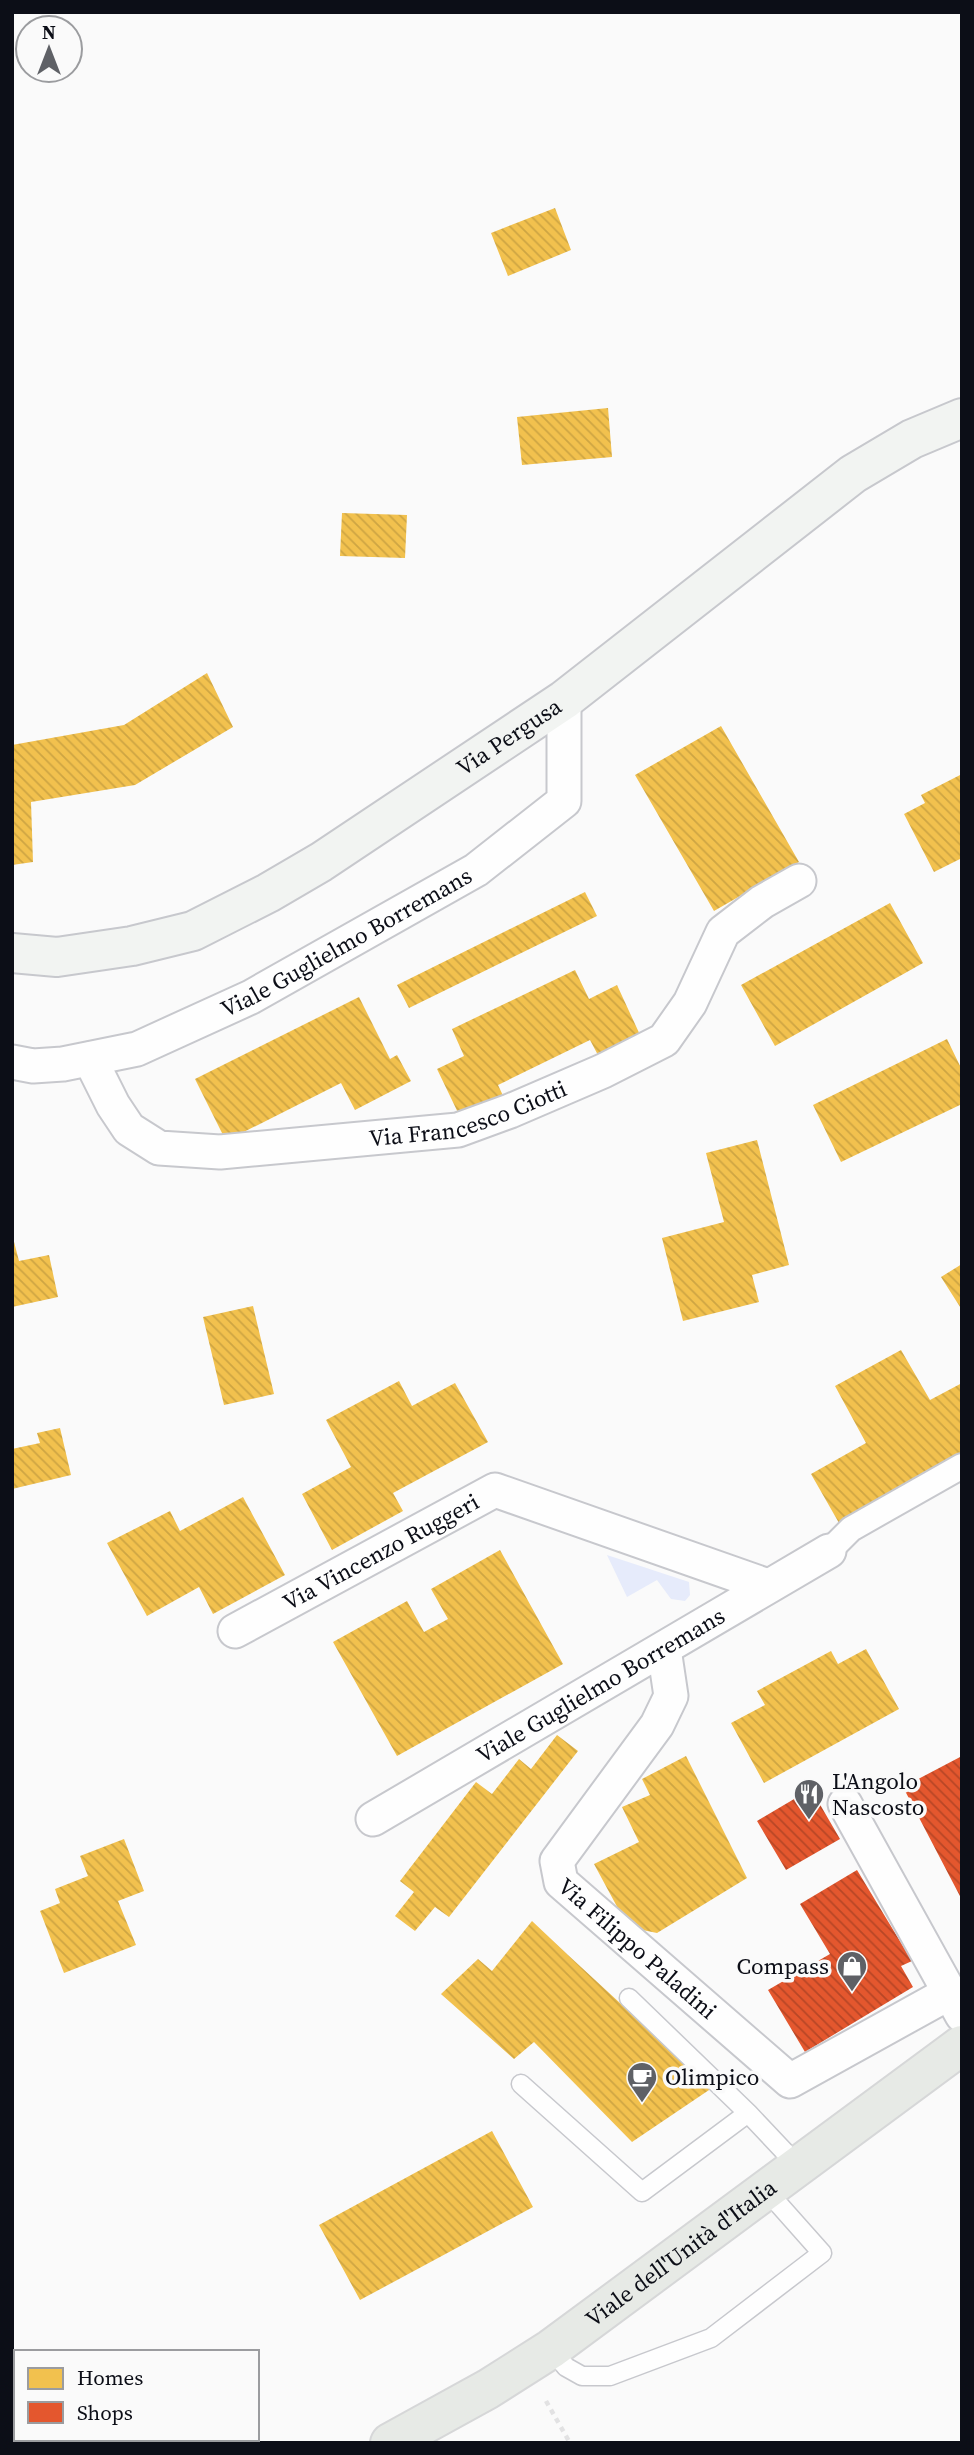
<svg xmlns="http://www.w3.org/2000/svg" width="974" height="2455" font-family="'Source Serif 4',serif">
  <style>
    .garden { fill: #e6ebfb }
    .homes { fill: url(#homes-back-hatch) }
    .shops { fill: url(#shops-back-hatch) }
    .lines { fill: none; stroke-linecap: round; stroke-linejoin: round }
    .service-casing { stroke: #c7c8cd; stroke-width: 21 }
    .pedestrian-casing { stroke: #c7c8cd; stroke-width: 28 }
    .minor-casing { stroke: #c7c8cd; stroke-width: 37 }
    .secondary-casing { stroke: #c7c8cd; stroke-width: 42 }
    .primary-casing { stroke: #d6d7d8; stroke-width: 42 }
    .path { stroke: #e2e2e3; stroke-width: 4.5; stroke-dasharray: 5 5; stroke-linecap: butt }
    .service { stroke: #fefefe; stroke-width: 18 }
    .pedestrian { stroke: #fefefe; stroke-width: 24 }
    .minor { stroke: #fefefe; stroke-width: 33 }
    .secondary { stroke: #f2f4f2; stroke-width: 38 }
    .primary { stroke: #e7eae6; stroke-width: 38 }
    .labels { text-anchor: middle; stroke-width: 7; stroke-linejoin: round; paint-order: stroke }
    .street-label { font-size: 23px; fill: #0c0e17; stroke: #fafafa }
    .poi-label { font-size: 23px; fill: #0c0e17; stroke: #fafafa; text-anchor: start }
  </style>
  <defs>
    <pattern id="homes-back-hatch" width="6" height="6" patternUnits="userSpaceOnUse" patternTransform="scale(1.75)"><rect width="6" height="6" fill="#f2c14e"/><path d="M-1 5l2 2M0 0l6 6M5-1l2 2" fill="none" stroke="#cea543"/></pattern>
    <pattern id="shops-back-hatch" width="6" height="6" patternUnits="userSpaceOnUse" patternTransform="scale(1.75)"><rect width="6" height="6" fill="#e4572e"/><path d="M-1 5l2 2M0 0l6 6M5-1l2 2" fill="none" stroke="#b74626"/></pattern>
  </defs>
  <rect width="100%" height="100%" fill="#fafafa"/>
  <path class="garden" d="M607 1555 689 1582 690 1595 685 1601 671 1599 657 1580 627 1597Z"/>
  <path class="homes" d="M555 208 571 250 508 276 491 233Z
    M608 408 612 457 522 465 517 417Z
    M342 513 407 515 405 558 340 556Z
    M207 673 233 727 135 785 31 802 33 862 12 865V745L124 725Z
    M721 726 799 862 714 911 635 775Z
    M962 774V858L934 872 904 814 925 803 921 795Z
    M585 892 597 916 409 1008 397 985Z
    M890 903 923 963 775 1046 741 985Z
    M575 970 589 999 617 985 641 1037 599 1057 590 1040 498 1085 506 1102 463 1123 437 1069 464 1056 452 1029Z
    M359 997 390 1059 397 1055 411 1081 355 1110 341 1083 226 1141 195 1079Z
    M947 1039 962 1070V1104L841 1162 813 1105Z
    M757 1140 789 1265 752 1275 759 1302 683 1321 662 1238 724 1222 706 1153Z
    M12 1234 19 1261 49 1255 58 1297 12 1307Z
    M962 1264V1310L941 1277Z
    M253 1306 274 1394 224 1405 203 1317Z
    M901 1350 930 1400 962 1383V1456L839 1523 811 1474 866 1443 835 1386Z
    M399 1381 412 1406 455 1383 488 1442 393 1493 403 1511 332 1550 302 1494 351 1467 326 1420Z
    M60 1428 71 1475 12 1489V1449L40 1443 37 1433Z
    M243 1497 285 1575 213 1614 199 1587 147 1616 107 1543 170 1511 180 1531Z
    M500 1550 563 1664 397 1756 333 1642 407 1601 424 1632 448 1619 431 1589Z
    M866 1649 899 1709 764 1783 731 1723 765 1705 757 1691 831 1651 838 1664Z
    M557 1735 578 1751 449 1917 435 1907 415 1931 395 1916 414 1892 400 1881 476 1782 492 1794 519 1759 531 1769Z
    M686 1756 747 1878 657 1933 628 1927 594 1864 639 1842 622 1807 650 1795 642 1779Z
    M124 1839 144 1891 118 1901 136 1945 64 1973 40 1911 60 1903 55 1889 88 1876 80 1856Z
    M532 1921 568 1955 712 2088 632 2142 534 2042 514 2059 441 1994 478 1959 492 1971Z
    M492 2131 533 2207 360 2300 319 2225Z"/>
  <path class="shops" d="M962 1756V1900L903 1787Z
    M811 1789 840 1839 786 1870 757 1821Z
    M857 1870 912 1961 901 1966 913 1987 805 2052 768 1990 830 1954 800 1904Z"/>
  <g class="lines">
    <g class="service-casing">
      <path id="service" d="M629 1998 748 2113 798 2166
        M521 2084 642 2192 748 2113
        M551 2349 566 2367 582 2376H610L711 2338 822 2253 766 2190"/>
    </g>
    <g class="pedestrian-casing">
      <path id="pedestrian" d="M829 1551 851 1529 962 1466"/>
    </g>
    <g class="minor-casing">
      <g id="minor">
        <path id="s1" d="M90 1059 113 1105 129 1129 159 1148 220 1152 458 1130 510 1111 603 1071 664 1040 690 1003 723 932 762 902 799 881"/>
        <path id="s2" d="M12 1062 33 1066 63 1064 137 1049 251 997 476 870 564 801V700"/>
        <path id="s3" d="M235 1631 495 1490 768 1586"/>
        <path id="s4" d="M664 1649 671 1696 657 1725 557 1861 561 1882 790 2081 949 1993"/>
        <path d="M845 1804 962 2015"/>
        <path id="s5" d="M373 1819 829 1551"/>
      </g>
    </g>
    <g class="secondary-casing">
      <g id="secondary">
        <path id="s6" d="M12 953 57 957 132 946 193 931 268 893 321 862 564 700 853 474 912 439 962 418"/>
      </g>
    </g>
    <g class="primary-casing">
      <g id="primary">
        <path id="s7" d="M390 2443 488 2389 551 2349 962 2045"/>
      </g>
    </g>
    <path class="path" d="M546 2401 570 2443"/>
    <use href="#service" class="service"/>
    <use href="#pedestrian" class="pedestrian"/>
    <use href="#minor" class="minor"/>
    <use href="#secondary" class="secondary"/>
    <use href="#primary" class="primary"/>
  </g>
  <defs>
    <g id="restaurant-pin" transform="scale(1.575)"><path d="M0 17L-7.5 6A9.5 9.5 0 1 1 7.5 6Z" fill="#5f6166" stroke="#fafafa"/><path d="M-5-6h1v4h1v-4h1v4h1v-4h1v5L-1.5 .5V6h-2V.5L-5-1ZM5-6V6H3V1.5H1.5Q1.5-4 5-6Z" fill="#fff"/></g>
    <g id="shop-pin" transform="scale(1.575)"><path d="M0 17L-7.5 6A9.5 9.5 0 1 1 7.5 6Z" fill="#5f6166" stroke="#fafafa"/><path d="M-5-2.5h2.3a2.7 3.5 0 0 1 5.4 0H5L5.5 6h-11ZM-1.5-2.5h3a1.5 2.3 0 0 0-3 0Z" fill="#fff"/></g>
    <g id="cafe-pin" transform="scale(1.575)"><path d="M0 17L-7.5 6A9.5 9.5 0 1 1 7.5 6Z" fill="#5f6166" stroke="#fafafa"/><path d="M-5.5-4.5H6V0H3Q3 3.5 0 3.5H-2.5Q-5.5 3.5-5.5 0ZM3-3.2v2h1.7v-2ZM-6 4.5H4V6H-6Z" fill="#fff"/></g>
  </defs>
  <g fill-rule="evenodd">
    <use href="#restaurant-pin" x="809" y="1794"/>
    <use href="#shop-pin" x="852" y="1966"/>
    <use href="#cafe-pin" x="642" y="2077"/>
  </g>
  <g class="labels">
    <g class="street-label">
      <text dy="8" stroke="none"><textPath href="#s6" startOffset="555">Via Pergusa</textPath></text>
      <text dy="8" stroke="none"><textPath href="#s2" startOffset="362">Viale Guglielmo Borremans</textPath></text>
      <text dy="8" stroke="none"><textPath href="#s1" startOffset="429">Via Francesco Ciotti</textPath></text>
      <text dy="8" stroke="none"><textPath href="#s3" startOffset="166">Via Vincenzo Ruggeri</textPath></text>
      <text dy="8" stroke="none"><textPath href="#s5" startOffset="264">Viale Guglielmo Borremans</textPath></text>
      <text dy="8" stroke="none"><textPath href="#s4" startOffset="371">Via Filippo Paladini</textPath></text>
      <text dy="8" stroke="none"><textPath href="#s7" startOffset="348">Viale dell'Unità d'Italia</textPath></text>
    </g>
    <g class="poi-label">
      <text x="832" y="1789">L'Angolo<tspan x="832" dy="26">Nascosto</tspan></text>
      <text x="829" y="1974" text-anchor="end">Compass</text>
      <text x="665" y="2085">Olimpico</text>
    </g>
  </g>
  <rect width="974" height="2455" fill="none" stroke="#0c0e17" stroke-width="28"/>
  <rect x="14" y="2350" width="245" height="91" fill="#fafafa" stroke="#9b9c9f" stroke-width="2"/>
  <rect x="28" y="2368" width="35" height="21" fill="#f2c14e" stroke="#9b9c9f" stroke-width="2"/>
  <text x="77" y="2385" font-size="21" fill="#0c0e17">Homes</text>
  <rect x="28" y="2402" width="35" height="21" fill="#e4572e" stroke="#9b9c9f" stroke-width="2"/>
  <text x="77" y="2420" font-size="21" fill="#0c0e17">Shops</text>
  <g transform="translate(49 49)"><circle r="33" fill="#fafafa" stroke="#9b9c9f" stroke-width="2"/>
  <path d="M0-5L12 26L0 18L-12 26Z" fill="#5f6166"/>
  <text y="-10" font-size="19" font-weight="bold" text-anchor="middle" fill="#0c0e17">N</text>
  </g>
</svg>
